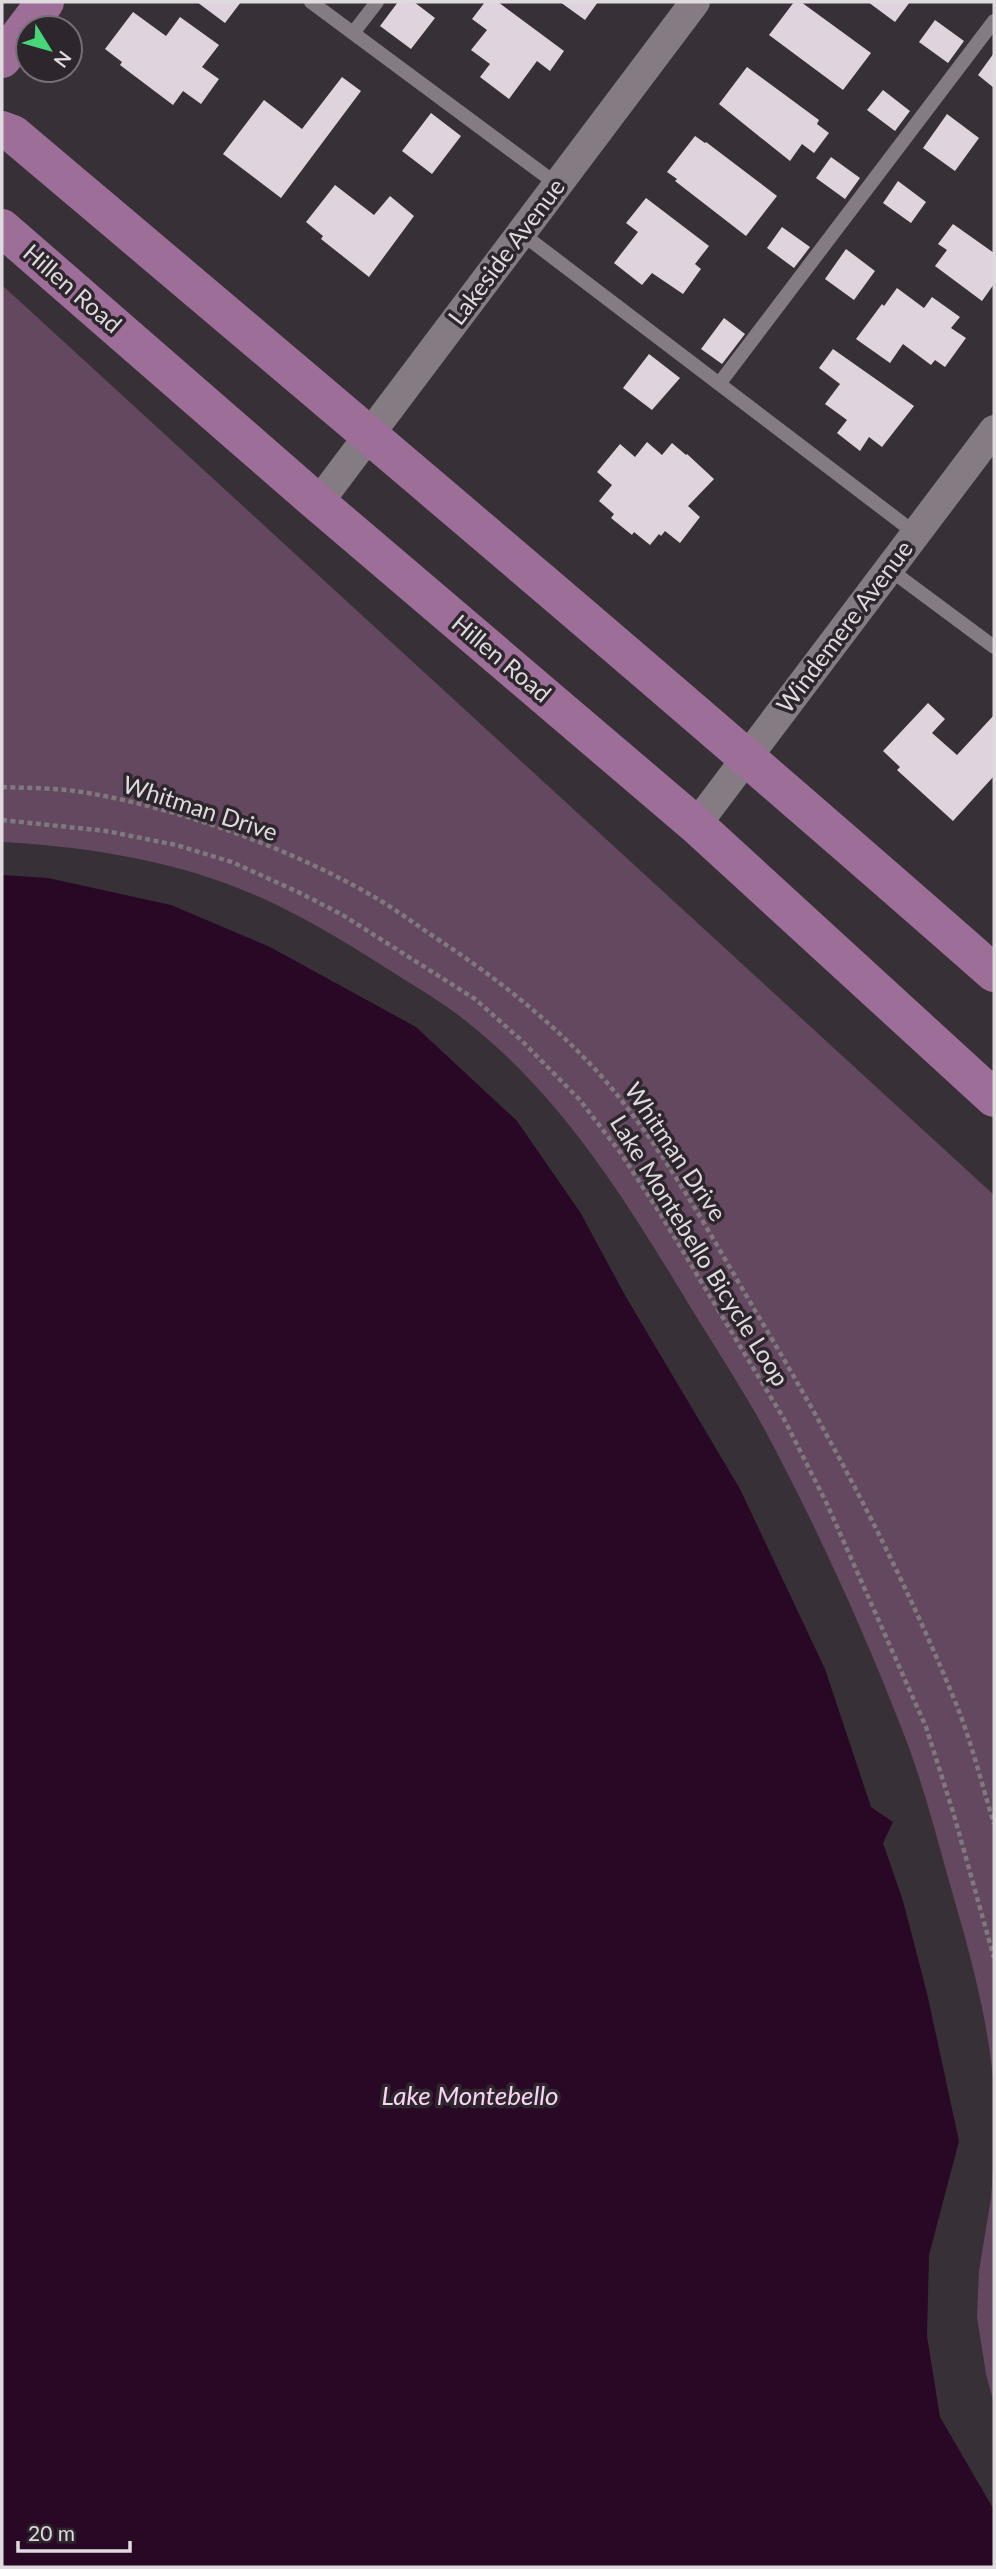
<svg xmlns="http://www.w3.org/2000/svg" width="996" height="2569" font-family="Lato,sans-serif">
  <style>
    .green { fill: #63485f }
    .water { fill: #280825 }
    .building { fill: #dfd4dd }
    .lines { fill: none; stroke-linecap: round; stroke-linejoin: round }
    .path { stroke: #7f787e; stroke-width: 4.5; stroke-dasharray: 5 3.5; stroke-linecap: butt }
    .service { stroke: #847b83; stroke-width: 14 }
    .minor { stroke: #847b83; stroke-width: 30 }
    .primary { stroke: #9d6e98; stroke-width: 38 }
    .labels { text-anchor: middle; stroke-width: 7; stroke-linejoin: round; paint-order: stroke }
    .street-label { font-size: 24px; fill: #dfdade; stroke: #2e262d }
    .water-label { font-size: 26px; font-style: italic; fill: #fad4f4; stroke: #2e262d }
  </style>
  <rect width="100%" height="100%" fill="#383037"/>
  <path class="green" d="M2 285 994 1195V2092C989 2019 969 1950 949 1881 935 1831 922 1780 903 1732 864 1631 818 1530 767 1434 744 1391 716 1349 691 1308 627 1202 562 1095 462 1018 438 999 409 983 383 966 332 934 279 902 222 882 153 857 75 846 2 842Z
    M994 2155V2404L986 2374 977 2317 979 2271 991 2198Z"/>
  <path class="water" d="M2 875 48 878 171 905 270 947 416 1027 517 1121 580 1212 626 1297 740 1489 825 1669 871 1807 893 1822 883 1843 903 1901 927 1993 959 2141 929 2255 927 2336 940 2417 994 2510V2567H2Z"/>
  <path class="building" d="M197 2H241L225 23Z
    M398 2H414L435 18 411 49 380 26Z
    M485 2H498L564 51 550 71 537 61 509 99 480 77 490 64 471 50 487 30 472 19Z
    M560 2H598L585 20Z
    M794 2H801L871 53 843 90 769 35Z
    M868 2H910L895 22Z
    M133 12 166 36 180 17 219 45 202 67 219 79 201 104 183 91 173 105 120 65 122 62 105 49Z
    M935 20 964 41 948 63 919 42Z
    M994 53V88L978 75Z
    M747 67 819 120 817 124 829 133 814 153 802 144 790 161 719 104Z
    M342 77 361 91 281 198 223 154 264 100 302 129Z
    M883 90 910 111 895 131 867 110Z
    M431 113 461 136 432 174 402 151Z
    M947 114 979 138 955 171 923 148Z
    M695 136 705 143 706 142 777 196 746 236 675 181 677 179 667 172Z
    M831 157 860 178 845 199 816 178Z
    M898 181 926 202 911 223 883 203Z
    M335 185 374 215 390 196 414 216 369 277 321 239 323 236 306 222Z
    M646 198 709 246 695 264 701 269 683 294 652 273 642 285 614 263 638 232 626 223Z
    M953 224 994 253V284L982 301 935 266 947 250 938 244Z
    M782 227 810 247 794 268 767 248Z
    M846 249 875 271 854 300 825 279Z
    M897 288 924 308 932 297 960 317 951 328 966 338 945 367 935 360 931 365 903 344 890 363 856 339 882 304 884 306Z
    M724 318 745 334 722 364 701 349Z
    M833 349 914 406 882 447 869 437 860 451 837 433 847 420 825 404 840 384 819 368Z
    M649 354 680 378 652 410 623 388Z
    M647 442 662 455 672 443 686 455 687 454 714 479 688 506 700 517 680 543 665 531 661 536 659 534 650 545 634 532 632 535 611 518 614 514 599 501 612 485 597 472 620 444 635 457Z
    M928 703 945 719 932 733 957 755 994 715V776L953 821 897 770 900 767 883 751Z"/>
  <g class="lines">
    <path class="path" d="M2 787C32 788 64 788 94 794 187 811 300 852 381 901 401 913 419 927 439 940 498 979 555 1024 603 1078 668 1153 715 1244 766 1329 838 1450 904 1576 957 1706 972 1744 982 1785 994 1824
      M2 820 106 831 176 845 232 862 298 892 341 914 475 999 520 1039 579 1099 620 1152 661 1215 784 1419 827 1504 926 1727 954 1815 994 1958"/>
    <path class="service" d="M311 2 558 185
      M353 33 377 2
      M521 233 915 533
      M719 384 994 21
      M889 569 994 647"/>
    <path class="minor" d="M318 503 695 2
      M696 825 994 430"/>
    <path class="primary" d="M2 59 45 2
      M2 130 13 134C342 412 671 689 994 973
      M2 228 318 503 696 825 994 1098"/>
  </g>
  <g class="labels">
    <g class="street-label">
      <text transform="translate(507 252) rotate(-53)" y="8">Lakeside Avenue</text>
      <text transform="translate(72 289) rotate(41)" y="8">Hillen Road</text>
      <text transform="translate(845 627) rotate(-53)" y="8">Windemere Avenue</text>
      <text transform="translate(501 659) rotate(40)" y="8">Hillen Road</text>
      <text transform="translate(200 809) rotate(18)" y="8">Whitman Drive</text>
      <text transform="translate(675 1152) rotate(56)" y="8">Whitman Drive</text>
      <text transform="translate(699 1251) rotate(58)" y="8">Lake Montebello Bicycle Loop</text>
    </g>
    <g class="water-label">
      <text x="470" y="2105">Lake Montebello</text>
    </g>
  </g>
  <rect width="996" height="2569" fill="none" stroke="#dfdade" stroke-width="7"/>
  <g transform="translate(49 49) rotate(127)"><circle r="33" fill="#2e262d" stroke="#756e74" stroke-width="2"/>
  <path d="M0-5L12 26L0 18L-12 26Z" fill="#46d779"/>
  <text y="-10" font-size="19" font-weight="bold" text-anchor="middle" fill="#dfdade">N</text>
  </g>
  <path d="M18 2541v10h112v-10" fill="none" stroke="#dfdade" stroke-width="3.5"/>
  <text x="28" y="2541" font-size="21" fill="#dfdade" stroke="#2e262d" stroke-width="5" paint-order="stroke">20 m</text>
</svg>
